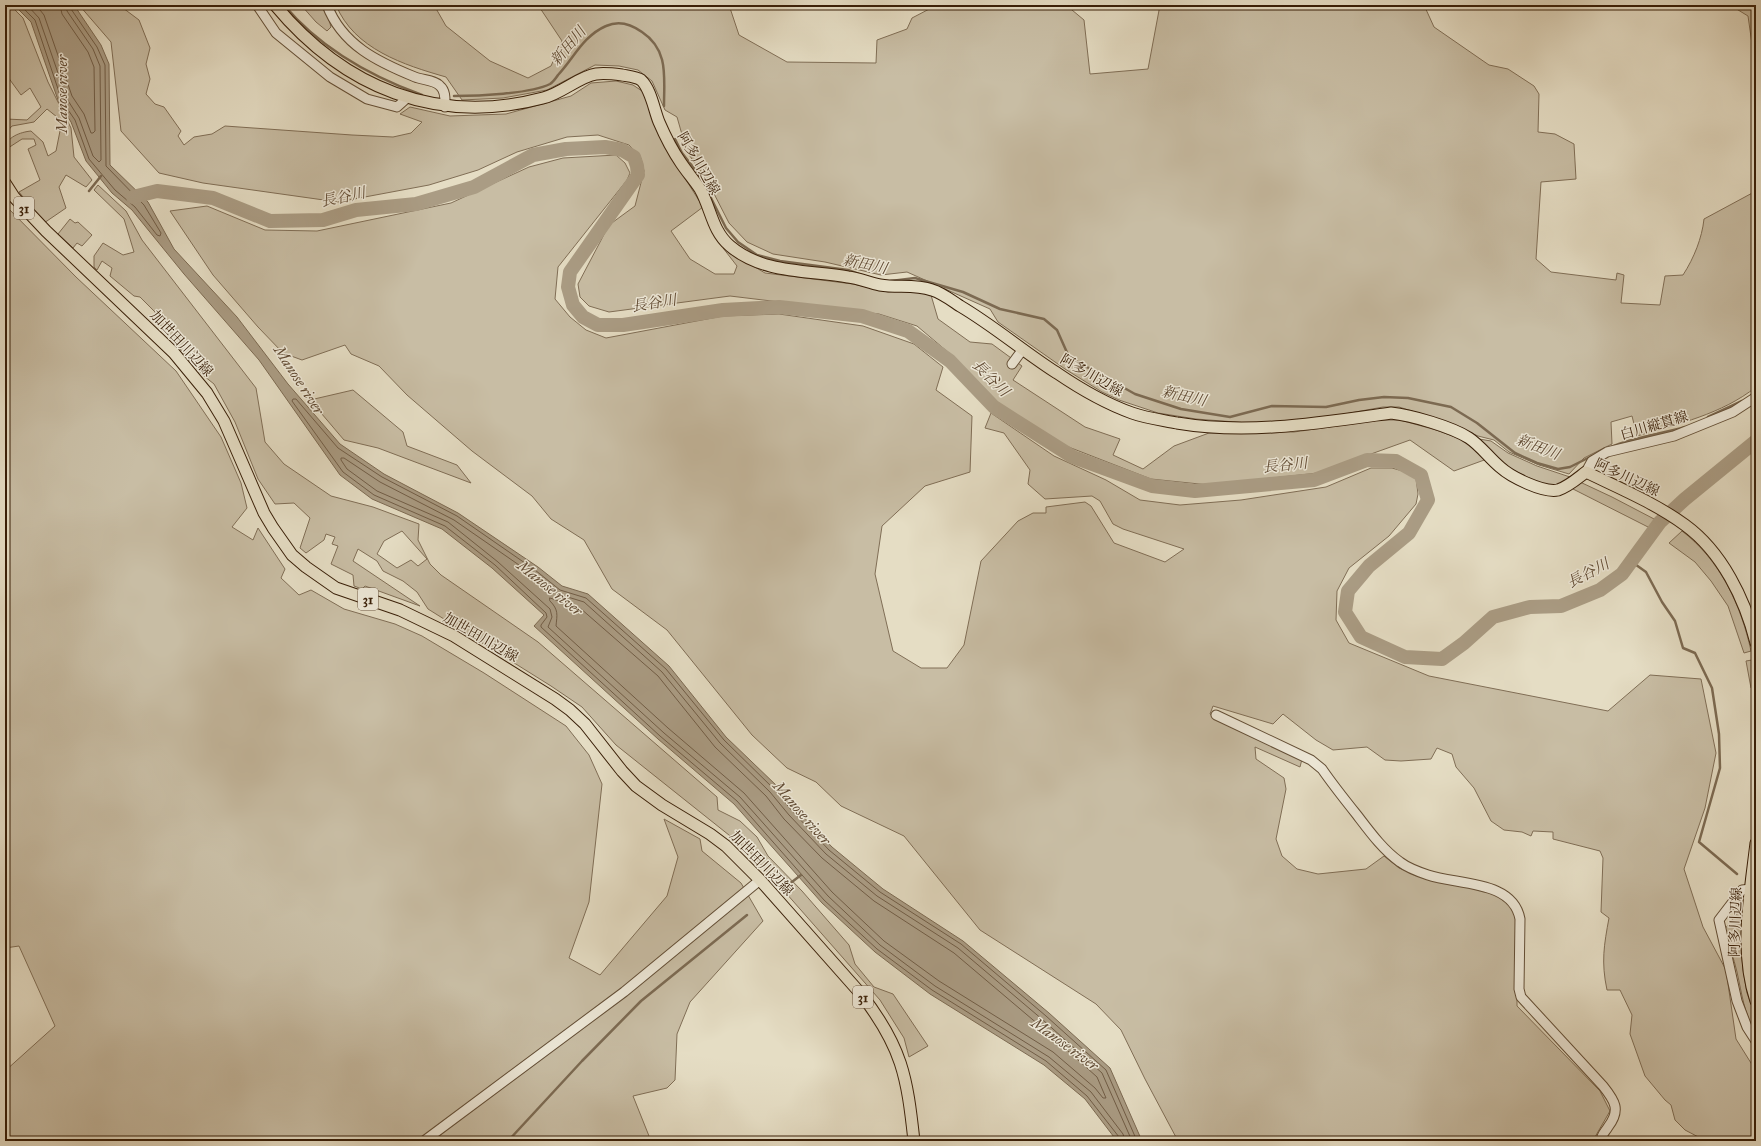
<svg xmlns="http://www.w3.org/2000/svg" width="1761" height="1146" font-family="'IM FELL Great Primer','Noto Serif JP',serif">
  <style>
    .green { fill: #c8bda4; stroke: #806e56; fill-rule: evenodd }
    .water { fill: #aa9c84; stroke: #7c6a52 }
    .lines { fill: none; stroke-linecap: round; stroke-linejoin: round }
    .shore { stroke: #715d46; stroke-width: 1 }
    .stream { stroke: #7c6a52; stroke-width: 2.5 }
    .river { stroke: #aa9c84; stroke-width: 14 }
    .minor-casing { stroke: #634e36; stroke-width: 11 }
    .major-casing { stroke: #381e07; stroke-width: 13 }
    .minor { stroke: #eee9d9; stroke-width: 9 }
    .major { stroke: #e5ddc4; stroke-width: 11 }
    .labels { text-anchor: middle; stroke-width: 3; stroke-linejoin: round; paint-order: stroke }
    .shield { fill: #eee9d9; stroke: #6f5b46; stroke-width: 1 }
    .shield-label { font-size: 13px; font-weight: bold; fill: #381e07 }
    .street-label { font-size: 14px; fill: #381e07; stroke: #eee9d9 }
    .water-label { font-size: 15px; font-style: italic; fill: #604a33; stroke: #eee9d9 }
  </style>
  <rect width="100%" height="100%" fill="#e5ddc4"/>
  <filter id="stains"><feTurbulence type="fractalNoise" baseFrequency=".005" numOctaves="4"/><feColorMatrix values="0 0 0 0 .2 0 0 0 0 .09 0 0 0 0 .02 0 0 0 .5 -.17"/></filter>
  <radialGradient id="worn" r=".72"><stop offset=".6" stop-color="#630" stop-opacity="0"/><stop offset="1" stop-color="#630" stop-opacity=".3"/></radialGradient>
  <path class="green" d="M5 5H10L23 18 48 82 71 128 74 157 92 180 86 187 66 175 59 187 66 208 44 223 19 192 40 180 28 149 36 145 34 139H22L5 150C5 137 21 132 31 131L43 142 48 156 56 151 62 121 47 109 34 122 12 126 5 134 6 119 27 120 41 107 30 88 21 95 5 73Z
    M79 5H119L139 20 150 48 146 64 150 79 146 94 155 104 164 107 181 131 178 136 184 145 194 137 212 134 225 126 352 135 393 137 411 133 422 122 400 114 410 107 450 116 506 114 571 96 591 83 616 81 633 85 645 93 668 151 703 207 671 231 690 259 715 274H734L737 266 723 248 765 273 853 284 888 292 905 290 931 295 938 319 970 342 992 344 1022 366 1013 380 1085 427 1120 439 1113 455 1143 469 1174 446 1209 433 1294 432 1379 420H1400L1436 430 1466 441 1487 459 1454 471 1410 440 1318 473 1209 485 1151 479 1066 446 1001 406 955 358 917 326 879 314 730 296 609 312 589 306 580 297 578 284 609 225 635 206 644 171 641 158 629 145 598 135 567 137 517 152 478 170 429 185 338 202 203 183 159 173 121 131 111 42Z
    M301 5H325L331 27 327 31 316 22Z
    M336 5H434L446 26 490 61 528 78 551 66 562 41 538 5H729L739 35 787 62 876 63 877 40 907 29 912 18 937 5H1066L1084 20 1090 74 1148 69 1160 5H1424L1434 27 1489 65 1508 69 1534 86 1539 94 1538 132 1555 134 1574 144 1576 179 1541 182 1536 259 1551 272 1616 280 1617 273 1624 275 1621 303 1660 305 1665 276 1683 275C1694 258 1702 238 1704 219L1756 191V292L1754 296 1756 298V387C1722 414 1678 424 1637 436L1632 416 1611 422 1612 444 1584 458 1569 474 1539 465 1509 452 1494 440 1478 436 1444 421 1399 407H1383L1306 421 1262 424 1196 419 1158 413 1119 400 1102 392 1065 369 998 322 990 309 907 272 881 275 825 262 773 254 747 242 729 223 707 180 687 152 677 117 665 110 652 81 638 70 619 66 595 65 547 90 503 98 462 100 446 77C404 65 354 49 336 5Z
    M1730 5H1756V48L1752 44 1748 16Z
    M616 155 625 163 630 173 627 180 558 267 555 299 570 317 586 330 606 338 723 316 779 314 863 326 914 344 943 367 936 390 972 416 970 472 925 486 882 526 875 574 893 651 921 668H947L964 645 981 561 1018 521 1033 513H1046V507L1085 502 1091 506 1114 543 1165 562 1184 549 1123 529 1113 524 1100 501 1092 496 1045 499 1028 484 1030 470 1004 433 985 428 991 413 1054 456 1106 480 1140 500 1180 505 1241 500 1326 487 1371 468H1392L1406 472 1416 478 1418 494 1416 504 1389 536 1349 568 1337 591 1336 620 1349 643 1429 676 1608 711 1650 675 1701 679 1716 753 1705 808 1684 869 1703 927 1726 970 1736 1039 1756 1071V1141H1706L1685 1130 1675 1120 1671 1105 1665 1100 1645 1076 1630 1034 1632 1015 1620 990H1607C1601 962 1604 945 1609 918L1601 912 1603 858 1600 851 1553 839V832L1533 831 1531 836 1522 832 1504 830 1491 821 1474 788 1456 767 1452 754 1437 748 1431 759 1401 761 1385 760 1367 747 1333 750 1316 740 1283 714 1273 724 1213 706 1210 714 1222 722 1302 759 1300 767 1255 747 1256 759 1284 778 1286 789 1276 839 1282 856 1297 869 1318 874 1366 869 1384 856 1399 868 1426 878 1488 891 1511 904 1517 923V1006L1600 1091 1610 1111 1595 1137 1597 1141H1178L1145 1079 1121 1030 1096 1004 980 930 904 836 841 806 816 782 787 768 752 735 667 630 612 589 584 540 551 519 532 496 472 451 407 395 379 366 351 354 345 345 302 360 283 353 258 327 213 275 170 211 207 206 265 230 317 231 451 203 529 167 563 158Z
    M98 185 126 211 142 240 256 388 265 442 284 464 331 496 373 507 419 524 418 540 430 564 441 575 538 642 717 797 718 810 740 821 757 837 768 856 802 891 849 945 855 964 874 987 893 994 928 1046 909 1057 904 1038 880 1000 749 851 616 745 582 707 551 686 428 609 417 592 403 581 383 571 377 561 358 549 353 561 420 606 365 586 362 589 354 586 353 575 331 564 338 546 332 544 335 537 326 534 324 540 306 553 300 548 310 518 294 503 275 504 258 479 235 422 214 384 204 376 163 330 155 312 140 297 134 296 110 276 112 268 102 261 97 270 94 267V256L103 243 123 255 134 252 124 219 94 190ZM402 531 427 559 418 566 411 560 397 568 377 554 384 541Z
    M5 205 76 277 176 371 221 437 241 483 247 508 232 527 253 540 258 528 285 569 281 578 299 595 311 590 344 609 395 624 422 636 484 673 566 726 589 755 602 784 589 902 569 958 600 975 667 896 678 857 664 819 700 839 702 851 741 883 763 921 690 1002 677 1034 675 1080 667 1088 633 1096 651 1141H5V1071L55 1026 19 946 5 948Z
    M70 219 75 223 78 222 92 235 82 246 77 243 73 248 58 234Z
    M353 390 403 432 407 446 457 465 471 483 378 448 344 440 310 400Z
    M1479 439 1491 441 1508 453 1537 466 1573 478 1560 485 1549 486 1537 482 1505 466Z
    M1580 482 1612 497 1656 520 1650 528 1573 489Z
    M1682 531C1720 560 1741 605 1751 651L1744 653 1728 606 1711 581 1695 562 1669 543Z
    M1752 660 1754 691 1751 688 1746 661Z
    M1744 905 1741 946 1743 970 1747 993 1756 1018V1034C1744 1014 1742 994 1737 972 1734 958 1728 944 1724 930Z"/>
  <path class="water" d="M14 5H74L101 45 109 64 110 165 148 202 174 249 237 317 288 384 340 444 384 474 458 513 538 567 562 586 588 594 669 666 726 737 777 786 796 809 832 847 883 889 963 941 1049 1013 1110 1068 1142 1141H1117L1085 1099 1044 1065 930 994 875 952 822 903 734 804 658 739 534 626 544 615 492 568 442 529 372 499 340 475 259 360 184 274 132 210 112 193 86 161 71 122 59 103 31 22Z"/>
  <g class="lines">
    <path class="shore" d="M20 5 35 20 62 101 75 120 89 159 115 190 135 207 157 235 160 236 161 233 144 205 106 166 105 65 97 47 71 9V5
      M27 5 39 18 67 99 79 118 93 156 99 162 101 160 100 66 93 49 67 11 66 5
      M36 5 44 15 72 96 84 114 91 133H93L95 131 94 67 88 52 62 14 60 5
      M550 598 580 608 658 676 715 747 766 796 784 819 822 858 874 901 954 953 1039 1025 1097 1077 1106 1098H1103L1095 1088 1053 1052 939 981 884 941 832 892 744 793 668 728 556 626C557 615 559 610 550 601Z
      M1120 1141 1119 1137 1087 1096 1046 1061 932 990 877 949 824 900 737 801 660 736 541 627V625L547 617 546 613 495 565 445 526 374 495 343 472 292 401 293 399H296L338 448 382 477 457 516 535 570 560 590 586 598 666 669 724 740 774 789 793 812 829 850 880 892 961 944 1046 1016 1106 1070 1137 1141
      M1125 1141 1123 1134 1091 1092 1049 1057 935 986 880 945 828 896 740 797 664 733 548 627 552 617 550 609 498 562 448 522 377 491 347 469 341 460V458H344L380 482 454 520 532 574 558 594 584 602 662 672 720 743 770 792 789 815 826 854 877 896 958 948 1043 1020 1102 1073 1132 1141"/>
    <path class="stream" d="M284 5C320 48 370 76 422 95
      M454 96C477 96 530 94 550 84 553 82 556 78 558 75 574 58 583 36 606 26 619 20 631 24 642 32 669 50 664 77 664 106
      M675 139 682 153 700 176 726 228 738 242 757 255 780 261 848 270 859 274
      M89 191 101 176
      M891 281 915 278 963 292 1000 309 1044 319 1057 330 1069 357 1135 394 1181 409 1230 417 1272 406 1326 407 1359 400 1384 397 1408 398 1451 407 1477 423 1515 453 1537 463 1558 469 1570 467 1592 456
      M1708 417 1742 401
      M1611 447C1635 437 1661 434 1685 427
      M1632 562 1646 572 1662 602 1675 621 1683 648 1695 653 1712 688 1719 734 1720 768 1699 842 1737 874
      M788 885 801 875
      M508 1141 582 1061 641 1001 747 915"/>
    <path class="river" d="M133 197 157 191 213 198 270 221 323 220 356 210 416 204 474 187 533 155 566 149 605 147 622 150 634 157 637 166 638 175 570 272 568 287 573 305 583 317 598 325H623L723 310 779 307 862 316 908 331 950 361 994 407 1073 457 1152 486 1195 491 1314 480 1367 460 1396 461 1421 475 1428 500 1409 533 1369 566 1348 591 1345 612 1361 637 1405 657 1442 659 1464 643 1493 617 1530 607 1561 606 1600 590 1622 574 1660 522 1685 499 1756 441"/>
    <g class="minor-casing">
      <path id="minor" d="M257 5 276 33 330 77 367 99 397 107 407 98
        M327 5C342 45 378 62 415 77 422 80 435 80 440 86 446 91 445 100 445 107
        M1012 364 1023 349
        M1586 472 1592 461 1607 452 1674 436 1733 412 1756 397
        M1216 715 1311 760 1322 769C1333 785 1345 800 1357 815 1370 832 1383 850 1400 862 1408 868 1419 872 1428 875 1457 885 1513 880 1520 919L1519 989 1521 997 1603 1086C1615 1101 1621 1110 1608 1127 1605 1132 1601 1135 1601 1141
        M1751 889 1742 890 1719 920 1737 1001 1747 1027 1756 1041
        M424 1141 624 992 760 880"/>
    </g>
    <g class="major-casing">
      <path id="major" d="M275 5C344 88 437 126 543 98 561 94 580 76 596 74 604 73 614 74 622 75 627 76 637 77 641 80 651 89 654 110 659 122 665 136 672 150 681 163 687 172 694 180 700 189 711 208 712 231 730 246 763 274 808 270 848 277 859 278 869 283 880 285 897 288 915 284 932 290 942 293 951 300 960 306 994 326 1024 352 1057 373 1079 388 1107 404 1132 413 1146 418 1162 420 1177 423 1248 435 1320 423 1391 413 1411 415 1452 427 1469 438 1481 446 1489 458 1500 467 1511 477 1543 493 1558 490 1568 487 1578 478 1586 472 1619 488 1655 503 1685 525 1722 552 1745 599 1756 643
        M5 183 14 197 46 231 174 353 207 393 224 421 264 513 273 528 292 555 306 567 336 588 400 610 454 636 555 699 570 710 585 724 622 771 636 786 662 805 710 834 726 846 760 880 861 994C902 1047 907 1076 914 1141
        M1756 843C1750 895 1739 950 1756 1001"/>
    </g>
    <use href="#minor" class="minor"/>
    <use href="#major" class="major"/>
  </g>
  <g class="labels">
    <g class="shield">
      <rect x="14" y="197" width="20" height="22" rx="3"/>
      <rect x="358" y="588" width="20" height="22" rx="3"/>
      <rect x="853" y="986" width="20" height="22" rx="3"/>
    </g>
    <g class="shield-label">
      <text x="24" y="213">31</text>
      <text x="368" y="604">31</text>
      <text x="863" y="1002">31</text>
    </g>
    <g class="street-label">
      <text transform="translate(699 163) rotate(60)" y="5">阿多川辺線</text>
      <text transform="translate(182 343) rotate(47)" y="5">加世田川辺線</text>
      <text transform="translate(1092 375) rotate(30)" y="5">阿多川辺線</text>
      <text transform="translate(1654 425) rotate(-16)" y="5">白川縦貫線</text>
      <text transform="translate(1627 477) rotate(25)" y="5">阿多川辺線</text>
      <text transform="translate(481 637) rotate(30)" y="5">加世田川辺線</text>
      <text transform="translate(762 863) rotate(46)" y="5">加世田川辺線</text>
      <text transform="translate(1735 922) rotate(-88)" y="5">阿多川辺線</text>
    </g>
    <g class="water-label">
      <text transform="translate(568 46) rotate(-50)" y="5">新田川</text>
      <text transform="translate(62 94) rotate(-90)" y="5">Manose river</text>
      <text transform="translate(343 197) rotate(-12)" y="5">長谷川</text>
      <text transform="translate(865 264) rotate(12)" y="5">新田川</text>
      <text transform="translate(654 303) rotate(-9)" y="5">長谷川</text>
      <text transform="translate(991 378) rotate(45)" y="5">長谷川</text>
      <text transform="translate(299 380) rotate(57)" y="5">Manose river</text>
      <text transform="translate(1184 396) rotate(13)" y="5">新田川</text>
      <text transform="translate(1538 447) rotate(21)" y="5">新田川</text>
      <text transform="translate(1285 465) rotate(-6)" y="5">長谷川</text>
      <text transform="translate(1588 573) rotate(-28)" y="5">長谷川</text>
      <text transform="translate(550 588) rotate(39)" y="5">Manose river</text>
      <text transform="translate(802 813) rotate(49)" y="5">Manose river</text>
      <text transform="translate(1065 1044) rotate(36)" y="5">Manose river</text>
    </g>
  </g>
  <rect width="1761" height="1146" fill="none" stroke="#e5ddc4" stroke-width="20"/>
  <rect x="6" y="6" width="1749" height="1134" fill="none" stroke="#381e07" stroke-width="2"/>
  <rect x="10" y="10" width="1741" height="1126" fill="none" stroke="#381e07"/>
  <rect width="100%" height="100%" filter="url(#stains)"/>
  <rect width="100%" height="100%" fill="url(#worn)"/>
</svg>
